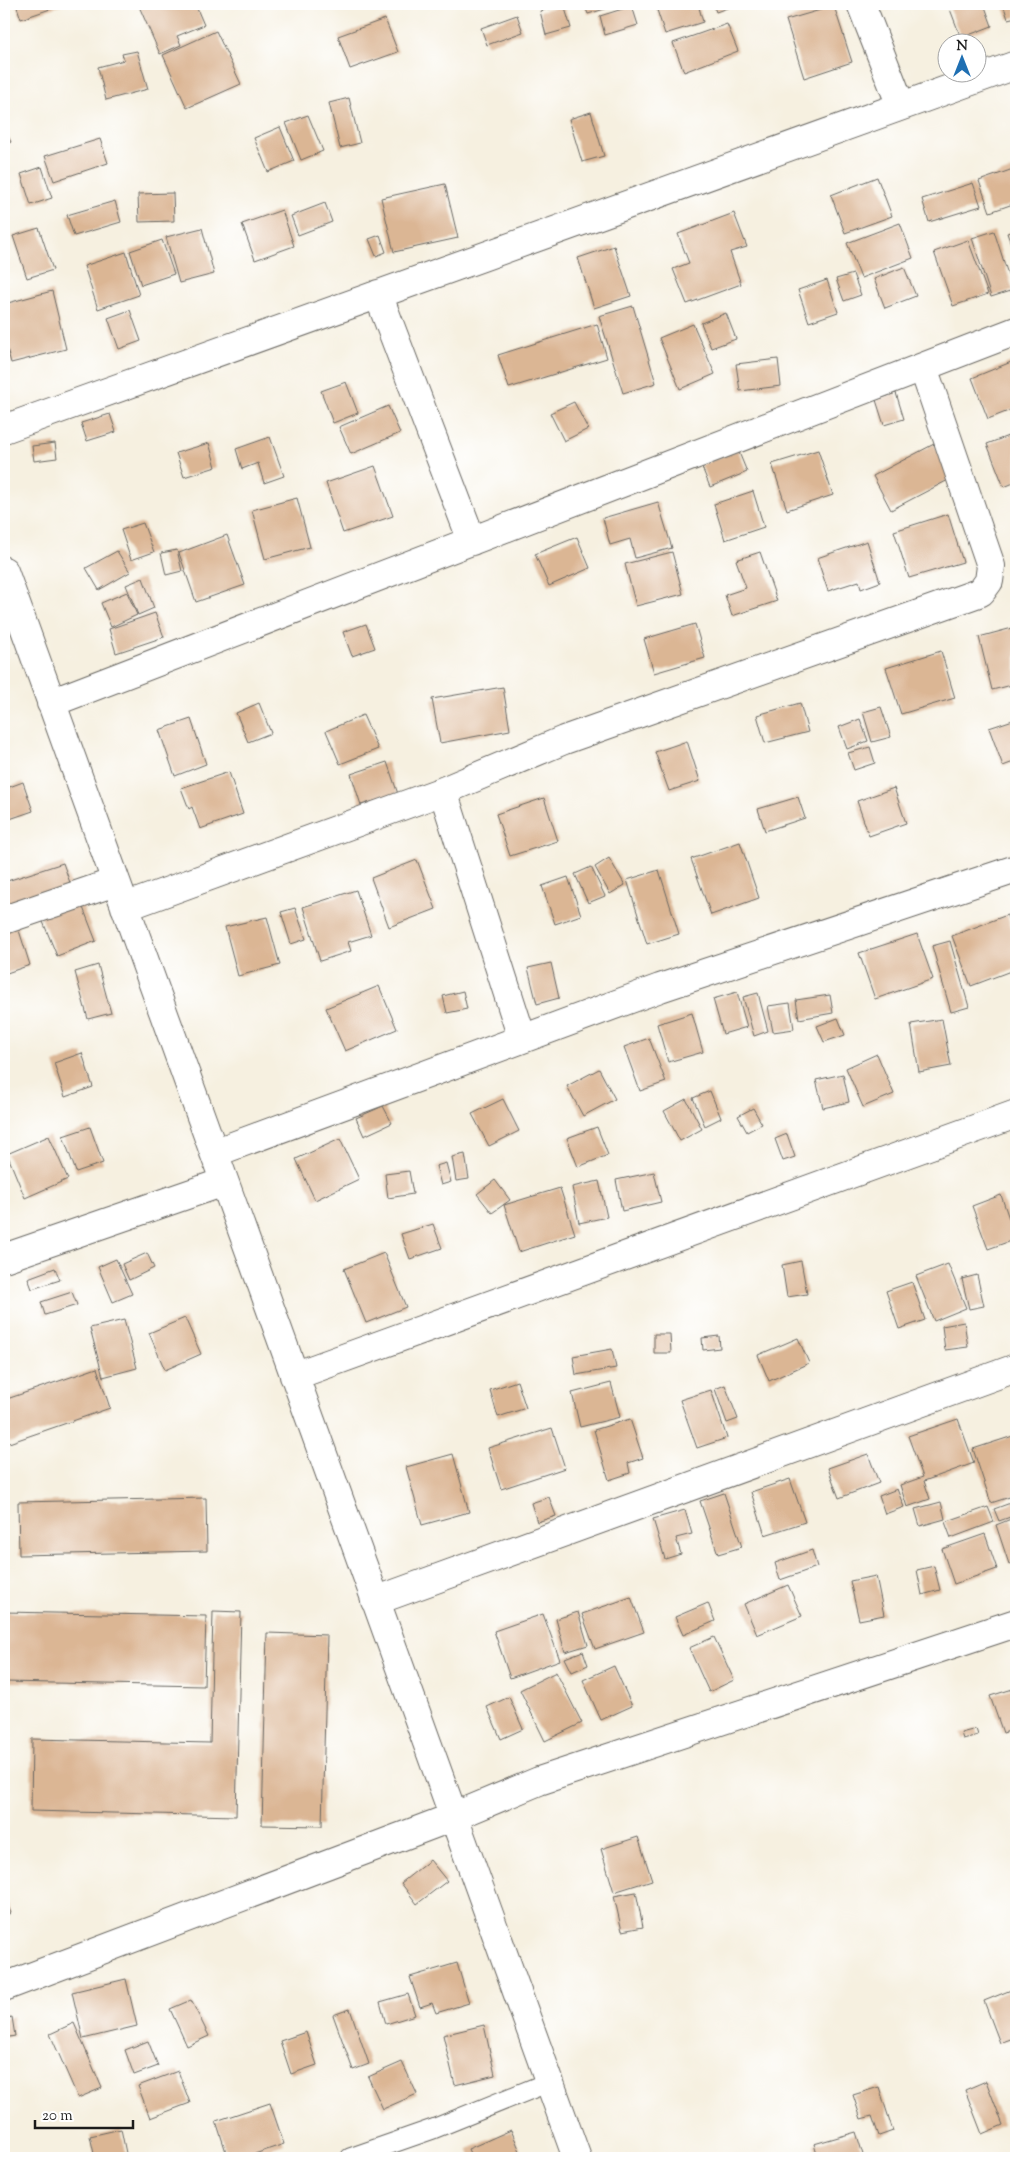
<svg xmlns="http://www.w3.org/2000/svg" width="1020" height="2162" font-family="'Sorts Mill Goudy',serif">
  <style>
    .building { fill: #dbb694 }
    .lines { fill: none; stroke-linecap: round; stroke-linejoin: round }
    .lane-casing { stroke: #686661; stroke-width: 21 }
    .street-casing { stroke: #686661; stroke-width: 30 }
    .lane { stroke: #fff; stroke-width: 19 }
    .street { stroke: #fff; stroke-width: 28 }
  </style>
  <rect width="100%" height="100%" fill="#fff"/>
  <filter id="ink" filterUnits="userSpaceOnUse"><feTurbulence type="fractalNoise" baseFrequency=".02" numOctaves="2"/><feDisplacementMap in="SourceGraphic" scale="10" xChannelSelector="R" yChannelSelector="G"/><feConvolveMatrix kernelMatrix="1 2 1 2 8 2 1 2 1" color-interpolation-filters="sRGB"/></filter>
  <filter id="wash" filterUnits="userSpaceOnUse"><feTurbulence type="fractalNoise" baseFrequency=".0096" numOctaves="4" result="noise"/><feDisplacementMap in="SourceGraphic" scale="20" xChannelSelector="R" yChannelSelector="G"/><feGaussianBlur stdDeviation="1.12" result="paint"/><feColorMatrix in="noise" values="0 0 0 0 0 0 0 0 0 0 0 0 0 0 0 0 0 1.4 0 .05"/><feComposite in="paint" operator="in"/></filter>
  <g filter="url(#wash)">
    <rect width="100%" height="100%" fill="#f6f0e0"/>
    <g id="blocks">
      <path class="building" d="M16 4H65L21 19Z
        M138 4H195L204 25 177 36 181 45 160 54Z
        M584 4H607L608 8 588 14Z
        M655 4H698L703 22 665 34Z
        M713 4H738L716 12Z
        M948 4H984L992 26 961 38Z
        M1003 4H1016V17L1008 19Z
        M564 5 571 28 546 35 540 11Z
        M632 6 638 25 605 35 600 16Z
        M834 6 852 62 804 78 786 20Z
        M517 15 523 32 487 45 481 28Z
        M385 19 398 52 350 69 338 36Z
        M727 24 738 51 684 72 673 43Z
        M216 31 241 84 187 108 163 55Z
        M137 51 148 89 106 100 98 67 124 60 122 54Z
        M349 98 360 143 340 148 329 103Z
        M591 112 604 156 582 162 569 119Z
        M308 115 323 151 301 160 286 123Z
        M280 127 294 161 268 172 254 138Z
        M4 129 11 142 4 145Z
        M100 139 108 163 54 181 45 156Z
        M42 167 52 198 31 205 21 174Z
        M1016 168V203L990 212 979 181Z
        M877 177 892 216 845 233 831 195Z
        M973 183 981 206 929 222 922 199Z
        M445 184 458 238 394 252 381 198Z
        M173 193 174 221 139 222 138 194Z
        M115 201 121 222 74 236 67 215Z
        M325 203 332 222 298 235 291 216Z
        M282 210 294 246 255 260 242 224Z
        M734 213 747 247 730 252 741 284 687 304 673 269 689 263 678 234Z
        M900 223 913 258 861 278 847 243Z
        M39 228 53 270 27 278 13 236Z
        M202 228 214 274 179 283 166 237Z
        M1016 230V259L1007 233Z
        M994 231 1013 290 991 297 972 238Z
        M380 235 386 252 376 256 369 239Z
        M162 240 174 274 141 285 130 251Z
        M968 240 988 294 953 306 934 252Z
        M614 246 631 296 594 308 578 258Z
        M126 252 139 295 98 309 84 266Z
        M904 267 916 296 885 308 874 279Z
        M853 274 861 295 844 301 836 279Z
        M827 280 838 312 809 322 798 290Z
        M52 291 66 349 11 363 4 337V304Z
        M633 306 656 383 623 393 599 316Z
        M130 310 141 341 119 349 108 318Z
        M726 313 736 339 711 348 701 323Z
        M597 324 607 358 509 388 498 355Z
        M693 324 715 374 680 389 659 338Z
        M778 359 781 386 740 391 736 364Z
        M1016 360V408L988 419 972 378Z
        M346 382 358 413 333 423 321 391Z
        M896 393 904 419 884 425 876 400Z
        M574 402 588 429 564 441 550 413Z
        M388 406 400 433 351 454 339 427Z
        M110 414 116 432 87 441 81 423Z
        M1016 433V482L1004 487 987 444Z
        M270 437 284 476 264 483 258 463 242 469 236 449Z
        M55 443 57 458 34 461 32 446Z
        M209 443 216 467 184 477 176 453Z
        M934 444 952 478 891 510 873 476Z
        M738 450 747 472 710 487 701 465Z
        M818 450 833 495 787 510 772 464Z
        M375 466 393 516 343 533 326 483Z
        M753 491 764 527 725 540 714 504Z
        M297 498 310 547 265 559 252 510Z
        M658 502 672 548 635 558 630 539 610 545 603 518Z
        M948 514 963 562 909 578 894 531Z
        M143 523 154 552 131 560 121 530Z
        M227 535 245 585 196 602 179 553Z
        M577 537 590 568 549 586 535 554Z
        M867 541 880 582 861 589 859 581 828 591 817 558Z
        M177 550 182 571 166 575 161 553Z
        M117 551 130 572 99 590 86 568Z
        M672 552 683 594 636 606 625 564Z
        M760 552 777 601 732 616 725 595 746 588 736 560Z
        M143 578 154 608 138 615 126 585Z
        M127 592 137 615 111 627 101 603Z
        M155 613 164 637 116 653 109 629Z
        M366 624 375 648 352 656 343 632Z
        M695 624 705 658 654 673 644 639Z
        M1016 627V684L992 690 979 637Z
        M941 651 955 698 901 714 886 668Z
        M503 687 510 730 440 743 432 699Z
        M259 703 271 733 248 742 236 713Z
        M800 703 808 732 765 743 757 715Z
        M881 707 891 737 872 742 863 712Z
        M363 715 378 749 340 764 326 731Z
        M191 719 206 764 175 776 159 730Z
        M860 719 868 741 847 749 839 727Z
        M1016 719V761L1003 766 989 728Z
        M687 741 700 781 669 791 655 752Z
        M870 747 875 763 854 770 848 753Z
        M387 762 398 794 361 805 351 774Z
        M229 772 243 814 200 829 192 807 189 809 181 788Z
        M23 782 33 811 4 821V789Z
        M894 788 906 823 869 836 857 801Z
        M798 797 805 818 765 831 758 809Z
        M544 798 558 841 510 856 496 814Z
        M740 842 759 898 711 915 691 859Z
        M609 858 625 885 610 894 595 867Z
        M417 860 436 909 389 927 371 878Z
        M63 863 74 894 4 917V882Z
        M591 867 605 896 588 903 575 874Z
        M659 870 679 934 647 944 627 880Z
        M568 877 581 915 555 924 542 886Z
        M356 890 371 935 348 942 351 951 320 961 303 907Z
        M79 897 96 941 57 956 39 912Z
        M295 908 306 939 291 944 281 912Z
        M1007 915 1016 941V969L971 986 952 936Z
        M267 917 280 965 238 976 225 927Z
        M16 921 30 965 4 974V925Z
        M917 934 933 979 875 999 859 953Z
        M950 941 969 1007 951 1012 932 946Z
        M551 963 559 998 537 1004 528 968Z
        M98 965 111 1013 88 1019 75 972Z
        M379 986 397 1029 345 1051 326 1008Z
        M463 991 467 1009 447 1013 443 996Z
        M737 992 747 1027 723 1034 713 999Z
        M758 993 768 1031 754 1036 743 997Z
        M830 995 833 1013 799 1019 796 1000Z
        M790 1003 794 1029 773 1032 768 1006Z
        M692 1013 703 1052 668 1062 657 1024Z
        M838 1018 845 1035 824 1042 817 1026Z
        M942 1019 951 1066 919 1072 911 1024Z
        M649 1038 666 1082 640 1091 624 1047Z
        M82 1053 93 1087 65 1097 54 1063Z
        M877 1054 894 1094 863 1107 846 1068Z
        M599 1069 615 1099 583 1116 567 1086Z
        M843 1074 849 1102 823 1108 816 1080Z
        M710 1091 721 1118 705 1126 693 1098Z
        M503 1099 519 1131 489 1146 472 1114Z
        M686 1099 702 1129 680 1141 664 1111Z
        M383 1106 392 1123 364 1136 356 1118Z
        M753 1108 762 1124 747 1132 738 1116Z
        M90 1127 103 1163 76 1172 63 1136Z
        M597 1127 608 1155 578 1167 567 1138Z
        M787 1134 795 1157 783 1161 775 1139Z
        M49 1136 68 1179 25 1198 7 1154Z
        M340 1139 359 1179 315 1200 296 1159Z
        M465 1154 469 1179 456 1181 452 1157Z
        M446 1163 451 1182 441 1185 436 1166Z
        M409 1171 413 1194 388 1198 385 1174Z
        M654 1172 661 1202 622 1211 616 1180Z
        M495 1180 510 1200 492 1213 477 1194Z
        M599 1181 607 1217 579 1223 572 1187Z
        M560 1188 575 1234 519 1252 504 1205Z
        M1001 1195 1016 1239 988 1249 972 1206Z
        M433 1224 442 1248 410 1259 401 1234Z
        M147 1253 154 1268 129 1280 122 1264Z
        M384 1253 406 1307 366 1323 344 1269Z
        M116 1259 132 1294 113 1302 98 1267Z
        M801 1261 807 1294 787 1297 782 1265Z
        M948 1264 966 1308 934 1321 916 1276Z
        M55 1268 60 1280 32 1289 28 1278Z
        M977 1275 984 1306 969 1309 962 1279Z
        M912 1282 925 1320 899 1329 886 1291Z
        M72 1292 77 1305 45 1315 41 1302Z
        M185 1318 201 1354 165 1370 149 1333Z
        M124 1320 137 1368 103 1377 90 1328Z
        M964 1322 968 1347 945 1350 942 1326Z
        M654 1334H670L671 1353H654Z
        M719 1336 720 1348 703 1350 702 1338Z
        M798 1338 809 1363 769 1381 758 1355Z
        M612 1349 616 1368 576 1375 573 1356Z
        M97 1368 110 1408 9 1443 4 1429V1400Z
        M517 1381 526 1408 498 1417 490 1390Z
        M611 1383 620 1417 580 1427 572 1393Z
        M725 1385 738 1419 727 1423 715 1389Z
        M711 1390 727 1438 697 1448 680 1400Z
        M630 1419 643 1458 628 1463 630 1473 609 1480 594 1430Z
        M958 1419 974 1463 924 1481 930 1499 907 1507 900 1485 923 1477 908 1436Z
        M552 1428 565 1468 501 1489 488 1448Z
        M1016 1435V1495L991 1503 973 1449Z
        M453 1454 469 1512 422 1525 406 1467Z
        M868 1454 879 1483 839 1498 828 1468Z
        M790 1479 805 1522 765 1535 751 1492Z
        M897 1489 904 1507 885 1514 879 1496Z
        M724 1493 742 1547 718 1554 700 1501Z
        M549 1497 556 1516 537 1522 531 1503Z
        M206 1498 207 1551 19 1555 18 1502Z
        M1016 1501V1515L999 1521 994 1509Z
        M941 1502 945 1519 920 1526 915 1509Z
        M988 1507 994 1522 951 1538 945 1522Z
        M685 1510 692 1534 676 1538 681 1554 665 1559 653 1519Z
        M1011 1519 1016 1534V1561L1009 1564 996 1525Z
        M985 1534 997 1569 954 1584 942 1549Z
        M812 1550 817 1567 780 1580 775 1563Z
        M934 1566 940 1590 922 1595 917 1570Z
        M876 1576 884 1615 859 1620 850 1581Z
        M788 1585 802 1616 757 1635 744 1604Z
        M631 1597 644 1632 595 1649 582 1614Z
        M708 1603 715 1621 683 1635 675 1617Z
        M213 1611 241 1612 236 1816 31 1811 32 1739 210 1743Z
        M4 1612 206 1616 204 1686 4 1682Z
        M578 1612 588 1645 565 1652 556 1619Z
        M543 1614 560 1660 510 1678 494 1631Z
        M267 1633 327 1635 322 1826 262 1825Z
        M714 1637 734 1680 709 1692 689 1648Z
        M583 1651 588 1665 572 1672 565 1658Z
        M614 1666 632 1706 601 1720 583 1680Z
        M556 1672 582 1723 545 1741 520 1690Z
        M1016 1688V1729L1003 1733 990 1696Z
        M509 1697 523 1729 501 1739 487 1707Z
        M976 1729 978 1735 963 1739 961 1733Z
        M638 1837 652 1880 614 1892 601 1849Z
        M430 1860 447 1881 417 1904 401 1883Z
        M636 1892 643 1927 622 1931 614 1896Z
        M4 1897 11 1913 4 1916Z
        M457 1963 469 2003 436 2013 432 2003 420 2007 410 1977Z
        M126 1979 137 2026 83 2039 72 1992Z
        M1016 1988V2037L1000 2043 984 2001Z
        M408 1994 415 2015 386 2024 380 2002Z
        M191 2000 209 2036 187 2046 170 2009Z
        M350 2009 369 2064 353 2070 333 2015Z
        M12 2017 15 2036 4 2038V2019Z
        M74 2023 102 2088 78 2098 50 2034Z
        M484 2025 495 2075 455 2085 443 2035Z
        M306 2032 317 2065 291 2074 280 2041Z
        M148 2041 158 2066 134 2075 125 2050Z
        M402 2062 417 2094 383 2109 368 2077Z
        M178 2071 190 2103 150 2118 138 2086Z
        M986 2081 1003 2125 982 2134 965 2090Z
        M879 2087 893 2131 879 2136 872 2116 861 2119 853 2095Z
        M270 2103 284 2144 243 2158H228L216 2121Z
        M121 2129 127 2158H95L90 2136Z
        M511 2130 523 2158H472L468 2149Z
        M856 2132 864 2158H818L814 2144Z"/>
    </g>
  </g>
  <g filter="url(#ink)">
    <use href="#blocks" fill-opacity="0" stroke="#686661" stroke-width="1"/>
    <g class="lines">
      <g class="lane-casing">
        <path id="lane" d="M350 2158 433 2129 549 2082"/>
      </g>
      <g class="street-casing">
        <path id="street" d="M861 4 901 106
          M378 294 472 541
          M4 429 1016 65
          M4 571 577 2158
          M51 703 1016 331
          M443 791 522 1038
          M125 907 443 791 564 740 981 592 989 581 991 566 923 367
          M4 920 115 882
          M214 1153 660 988 1016 869
          M4 1258 224 1182
          M294 1376 1016 1114
          M375 1601 1016 1368
          M4 1987 453 1817 539 1781 1016 1623"/>
      </g>
      <use href="#lane" class="lane"/>
      <use href="#street" class="street"/>
    </g>
  </g>
  <rect width="1020" height="2162" fill="none" stroke="#fff" stroke-width="20"/>
  <g transform="translate(962 58)"><circle r="24" fill="#ffffff" stroke="#a4a4a4"/>
  <path d="M0-4L9 19L0 12L-9 19Z" fill="#1f6fb2"/>
  <text y="-8" font-size="14" font-weight="bold" text-anchor="middle" fill="#1c1c1c">N</text>
  </g>
  <path d="M35 2120v8h98v-8" fill="none" stroke="#1c1c1c" stroke-width="2.5"/>
  <text x="42" y="2120" font-size="15" fill="#1c1c1c" stroke="#ffffff" stroke-width="4" paint-order="stroke">20 m</text>
</svg>
